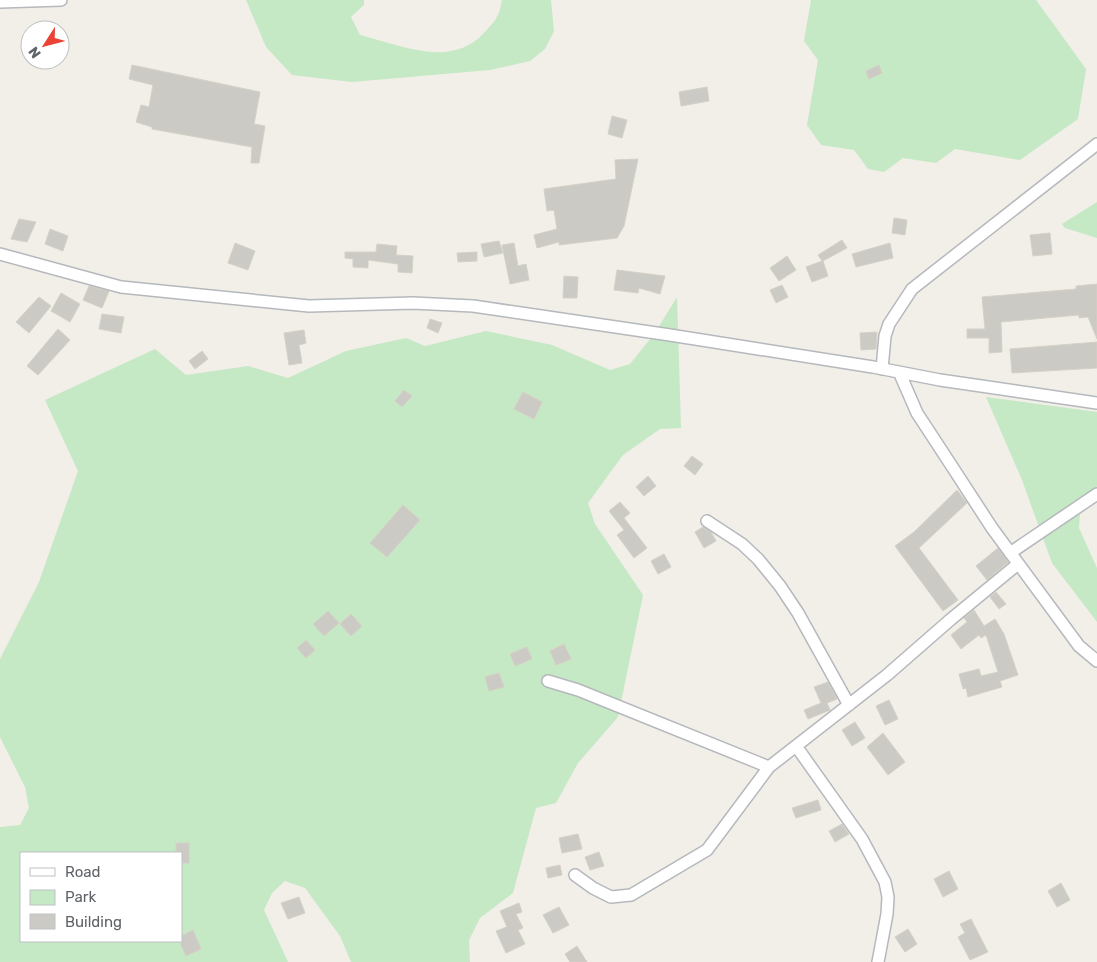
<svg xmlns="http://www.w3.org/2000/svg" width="1097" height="962" font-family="Rubik,sans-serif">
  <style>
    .green { fill: #c5e8c5; fill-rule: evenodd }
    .building { fill: #cccac5; stroke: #d6d1c6 }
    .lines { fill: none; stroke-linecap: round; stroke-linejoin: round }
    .minor-casing { stroke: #b5b8bc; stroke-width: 14 }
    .minor { stroke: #fff; stroke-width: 11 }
  </style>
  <rect width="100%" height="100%" fill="#f1efe8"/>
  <path class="green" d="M246 0H364V5L351 17 360 35C400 45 451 69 484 33 496 20 499 17 502 0H551L554 31 545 49 530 61 490 70 352 82 292 75 266 47Z
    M811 0H1036L1086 69 1078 119 1020 160 955 149 936 163 903 158 884 172 868 169 854 150 821 145 807 125 818 60 804 41Z
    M1097 202V238L1065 228 1062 224Z
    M677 297 681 428 660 429 623 455 588 503 595 524 643 595 618 717 578 763 556 803 536 808 513 893 480 918 469 940 470 962H351L340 936 305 888 285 881 272 893 264 910 288 962H0V827L20 825 29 808 25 787 0 737V659L39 582 78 471 45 400 155 349 186 375 248 366 288 378 346 351 406 338 425 346 486 331 552 345 610 370 630 364 655 333ZM21 853H181V941H21Z
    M986 397 1097 412V486L1080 512 1079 528 1097 568V622L1052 563 1022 480Z"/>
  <path class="building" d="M132 65 260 92 254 124 265 126 259 163H251L252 147 152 129V127L136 122 141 105 149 107 153 85 129 79Z
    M879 65 882 73 869 79 866 71Z
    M707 87 709 101 681 106 679 92Z
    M612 116 627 120 622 138 608 134Z
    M638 159 624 226 617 238 559 245V242L537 248 534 235 557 229 554 210 547 211 544 189 616 179 615 160Z
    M894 218 907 220 905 235 892 233Z
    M19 219 36 222 27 242 11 239Z
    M50 229 68 236 63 251 45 244Z
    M1050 233 1052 254 1033 256 1030 235Z
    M842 240 847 248 823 261 828 276 812 282 806 267 822 261 818 255Z
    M499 241 503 253 484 257 481 244Z
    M235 243 255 251 248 270 228 263Z
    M514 243 518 266 526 264 529 280 510 284 502 245Z
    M890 243 893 258 856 267 852 254Z
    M377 244 397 246 396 255 413 256 412 273 398 272V264L368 260V268L353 267V259L345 258V252H376Z
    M477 252V261L458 262 457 253Z
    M787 256 796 270 779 281 770 268Z
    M617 270 665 276 660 294 639 288 638 293 614 290Z
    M564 276 578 277 577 298H563Z
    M1097 284V339L1088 317 1079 318V315L1001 322 1002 352 989 353V338H967V329H985L982 297 1076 289V286Z
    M782 285 788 297 776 303 770 290Z
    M89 286 109 291 102 308 83 300Z
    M61 293 80 304 70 322 51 311Z
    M39 297 51 306 29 333 16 322Z
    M102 314 124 317 121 333 99 329Z
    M430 319 442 323 438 333 427 328Z
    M58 329 70 340 38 375 27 366Z
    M304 330 306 343 299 345 302 363 289 365 284 333Z
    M877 332 876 349 861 350 860 333Z
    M1097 342V368L1012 373 1010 349Z
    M202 351 208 359 195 369 189 361Z
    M404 390 412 396 402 407 395 401Z
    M523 392 542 402 534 419 514 409Z
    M692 456 703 464 695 475 684 466Z
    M648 476 656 486 644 496 636 487Z
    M957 490 967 503 919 548 958 600 943 611 895 546 914 532Z
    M620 502 630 513 624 518 647 548 634 558 617 535 624 530 609 511Z
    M403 505 420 520 387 557 370 543Z
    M703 527 711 532 716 541 704 548 695 532Z
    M998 548 1008 562 987 580 976 566Z
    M664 554 671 567 658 574 651 561Z
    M996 592 1006 604 999 609 990 597Z
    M974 610 984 626 995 619 1004 634 1018 675 1000 681 1002 687 968 697 966 688 963 689 959 674 979 669 981 676 998 672 986 635 981 638 979 635 961 649 951 635 967 622 964 618Z
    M328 611 339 623 324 636 313 624Z
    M351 614 362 626 351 636 340 624Z
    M306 640 315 650 306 658 297 648Z
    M564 644 571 659 556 665 550 651Z
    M527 647 532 659 515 666 510 654Z
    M499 673 504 687 489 691 485 677Z
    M828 682 837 699 827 703 830 710 808 719 804 710 821 703 814 687Z
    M889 700 898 719 885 725 876 706Z
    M855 722 865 738 852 746 842 730Z
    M883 733 905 762 888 775 867 747Z
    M818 800 821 810 796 818 792 808Z
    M842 824 849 834 835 842 829 831Z
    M578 834 582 849 562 853 559 838Z
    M176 843H189V863H181V853H176Z
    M599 852 604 866 590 870 585 857Z
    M560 865 562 875 548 878 546 868Z
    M949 871 958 889 943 897 934 879Z
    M1061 883 1070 900 1057 907 1048 891Z
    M299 897 305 913 288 919 281 903Z
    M519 903 522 912 516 914 523 928 518 930 525 944 506 953 496 931 507 927 500 911Z
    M559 907 569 925 553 933 543 915Z
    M971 919 988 952 970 960 958 937 965 933 960 924Z
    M908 929 917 944 905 952 895 937Z
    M193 930 201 949 186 956 181 945V936Z
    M577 946 587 962H570L565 954Z"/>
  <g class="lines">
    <g class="minor-casing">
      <path id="minor" d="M0 2 61 0
        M0 254 121 287 309 306 413 303 473 306 670 335 873 367 940 380 1097 403
        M882 369 885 336 889 324 912 289 1097 144
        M900 374 917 413 953 468 992 528 1079 646 1097 661
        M707 521 742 544 758 559 780 586 798 613 849 705
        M1010 553 1097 494
        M548 681 578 690 769 767
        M796 746 862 839 885 882 888 897 887 914 878 962
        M575 875 593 888 611 897 631 895 707 850 769 767 887 675 950 620 1018 564"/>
    </g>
    <use href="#minor" class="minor"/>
  </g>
  <rect x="20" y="852" width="162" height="90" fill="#ffffff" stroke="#bfc1c3"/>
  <rect x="30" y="868" width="25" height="8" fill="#ffffff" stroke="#bfc1c3"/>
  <text x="65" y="877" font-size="15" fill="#5f6368">Road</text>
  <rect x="30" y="890" width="25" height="15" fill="#c5e8c5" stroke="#bfc1c3"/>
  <text x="65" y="902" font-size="15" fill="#5f6368">Park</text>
  <rect x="30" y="914" width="25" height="15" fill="#cccac5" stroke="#bfc1c3"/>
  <text x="65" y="927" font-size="15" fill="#5f6368">Building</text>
  <g transform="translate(45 45) rotate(234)"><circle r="24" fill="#ffffff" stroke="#bfc1c3"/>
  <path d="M0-4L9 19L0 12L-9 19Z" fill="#ea4335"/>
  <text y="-8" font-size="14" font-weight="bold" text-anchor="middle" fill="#5f6368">N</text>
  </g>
</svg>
